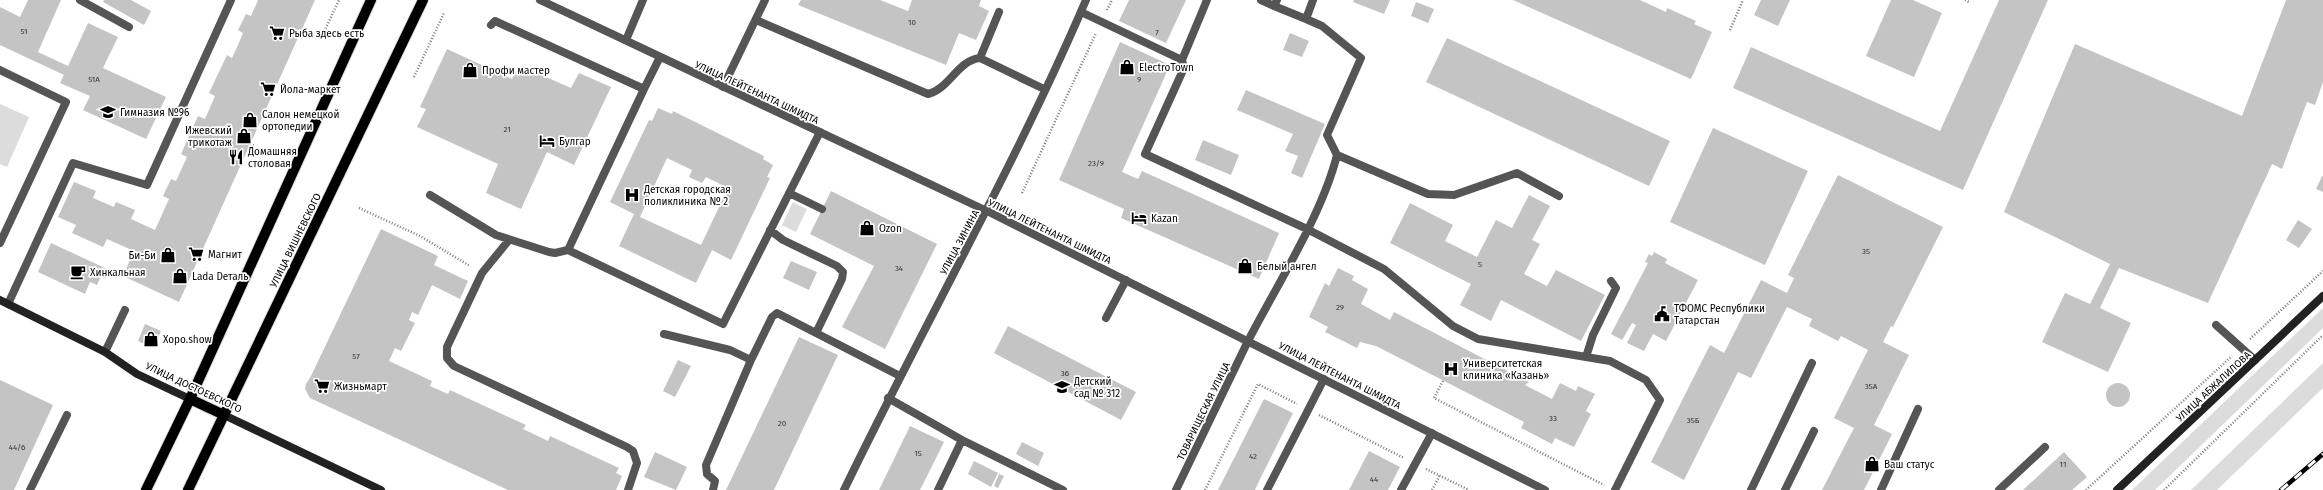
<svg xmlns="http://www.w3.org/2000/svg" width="2323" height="490" font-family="'Fira Sans',sans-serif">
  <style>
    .green { fill: #dcdcdc }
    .building { fill: #c4c4c4; fill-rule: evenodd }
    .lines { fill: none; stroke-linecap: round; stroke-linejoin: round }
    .primary-casing { stroke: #dbdbdb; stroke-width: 12 }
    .path { stroke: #777; stroke-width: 2.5; stroke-dasharray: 1 2; stroke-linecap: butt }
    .lane { stroke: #555; stroke-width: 8 }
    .street { stroke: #555; stroke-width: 8 }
    .secondary { stroke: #222; stroke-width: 8 }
    .primary { stroke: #000; stroke-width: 10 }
    .rail-casing { stroke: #000; stroke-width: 4.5 }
    .rail { stroke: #fff; stroke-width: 3; stroke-dasharray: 9; stroke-linecap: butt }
    .labels { text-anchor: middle; stroke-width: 3.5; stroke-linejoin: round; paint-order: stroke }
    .number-label { font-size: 8px; fill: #313131 }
    .poi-label { font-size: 10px; fill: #000; stroke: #fff; text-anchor: start }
    .street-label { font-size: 10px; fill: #000; stroke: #fff }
  </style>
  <rect width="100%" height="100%" fill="#fff"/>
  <path class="green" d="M0 104 29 117 7 167 0 164Z
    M793 202 807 209 796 232 782 225Z
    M2323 308V328L2155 490H2132Z
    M2323 363V388L2217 490H2191Z"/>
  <path class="building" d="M28 0H61L38 52 68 66 88 23 118 37 103 68 166 97 146 139 83 110 90 96 60 83 64 75 0 45V7L20 17Z
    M104 0H131L151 11 144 25 103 2Z
    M258 0H315L179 302 123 276 134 251 107 239 103 247 72 233 76 225 58 217 74 182 96 191 93 198 114 207 116 202 135 210 131 219 155 230 169 199 163 196 171 179 176 181 187 157 181 154 198 116 205 119 215 96 209 93 227 55 232 58 238 45 243 33 238 30 246 14 251 16Z
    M801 0H880L908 11 912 0H981L979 6 989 11 976 40 959 33 946 65 798 5Z
    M1129 0H1186L1166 43 1119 21Z
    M1354 0H1390L1384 14 1353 2Z
    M1513 0H1640L1666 12 1667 8 1696 21 1694 24 1712 32 1691 79Z
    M1761 0H1790L1778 26 1754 15Z
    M1891 0H1913L1942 13 1914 77 1866 56Z
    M1999 0H2048L1963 190 1733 88 1751 47 1940 131Z
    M2286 0H2323V82L2315 105 2307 102 2282 169 2272 164 2208 303 2119 268 2100 308 2131 323 2108 372 2042 342 2065 293 2090 304 2110 264 2004 212 2075 44 2242 116Z
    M1416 2 1434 9 1428 23 1411 16Z
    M1290 33 1309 41 1302 57 1283 50Z
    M1447 38 1670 141 1649 186 1426 82Z
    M1120 42 1170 65 1122 172 1138 179 1142 171 1279 233 1259 279 1121 218 1124 209 1059 180Z
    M447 49 512 79 516 71 530 70 571 88 579 73 611 87 574 165 547 152 521 209 486 193 498 164 417 127 426 109 420 107Z
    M1246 90 1325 124 1302 178 1291 173 1298 156 1285 151 1293 134 1237 110Z
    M658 108 672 114 673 111 764 156 763 159 773 165 767 177 770 178 731 260 712 250 696 283 619 246 634 214 610 202 649 120 652 121ZM667 158 692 170 689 177 702 183 706 177 728 188 701 245 640 217Z
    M1713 128 1808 171 1765 265 1670 222Z
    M1203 140 1239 155 1231 175 1195 160Z
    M1838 175 1943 227 1893 327 1891 326 1883 342 1909 355 1874 425 1892 434 1864 490H1822L1854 428 1834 418 1868 350 1841 336 1838 341 1809 326 1812 319 1787 307 1751 378 1738 372 1684 480 1651 462 1710 345 1724 353 1761 280 1787 293 1794 278 1788 275Z
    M2322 176 2323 177V192L2316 189Z
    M831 191 937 244 885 349 842 327 874 266 810 234Z
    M1529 195 1550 206 1532 240 1540 244 1524 274 1547 286 1556 270 1605 295 1581 341 1501 300 1491 321 1460 305 1471 284 1390 243 1410 203 1453 225 1445 241 1477 257 1496 220 1512 228Z
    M2298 220 2312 229 2299 248 2286 240Z
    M381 229 438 256 434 265 468 281 460 299 432 285 418 315 412 312 409 320 415 323 401 351 395 348 389 361 432 381 430 386 448 394 450 390 526 425 523 429 548 441 550 436 619 468 616 473 622 476 616 490H508L310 398 305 389 306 384 311 376Z
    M51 243 105 268 97 285 90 282 85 294 38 272Z
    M1654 252 1667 259 1665 263 1698 280 1666 341 1653 334 1644 351 1627 343 1636 325 1632 323 1622 340 1611 334 1648 263 1645 262 1649 254 1652 256Z
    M791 261 817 272 809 290 783 278Z
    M1338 268 1354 276 1352 280 1368 289 1361 304 1390 320 1394 312 1529 382 1525 385 1552 399 1560 383 1576 391 1578 386 1595 394 1586 411 1591 414 1574 447 1555 438 1552 444 1521 428 1524 422 1376 346 1360 342 1357 348 1325 332 1328 327 1309 317 1325 283 1329 286Z
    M145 324 161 331 154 348 138 341Z
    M1008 326 1136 392 1121 420 994 353Z
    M799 337 838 355 774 490H726Z
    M678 360 691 366 675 397 663 391Z
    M0 380 53 405 14 490H0Z
    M2106 395a12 12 0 1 1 24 0a12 12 0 1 1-24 0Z
    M1264 399 1293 413 1260 479 1255 490H1218Z
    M910 426 944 442 920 490H879Z
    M1022 442 1044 453 1038 466 1016 454Z
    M1369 451 1400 467 1388 490H1349Z
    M655 452 687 467 676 490 644 477Z
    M2064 452 2087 477 2072 490H2023Z
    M974 461 998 473 991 487 968 474Z
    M999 474 1004 476 998 488 994 486Z"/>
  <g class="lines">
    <g class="primary-casing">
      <path id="primary" d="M190 399 224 415
        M146 490 190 399 371 0
        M188 490 423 0"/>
    </g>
    <path class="path" d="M1965 0 1969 2
      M1107 10 1112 0
      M1730 30 1743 0
      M323 34 339 0
      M414 77 444 13
      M250 144 255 146
      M1022 193 1096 33
      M359 208 420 236 470 266
      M2250 339 2323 271
      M1443 381 1434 398 1604 485
      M1319 415 1404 458
      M1426 469 1469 490
      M1205 490 1258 384 1297 404
      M1432 490 1440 475
      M2086 490 2232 356
      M2164 490 2323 335"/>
    <path class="lane" d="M80 0 129 27
      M1261 0 1274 6 1277 0
      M1274 6 1306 19
      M999 12 980 58 1044 89
      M1081 12 1182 60 1184 68 1145 154 1307 229 1384 269 1453 326 1478 339 1610 361 1646 380 1660 400 1615 490
      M756 20 928 94C949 89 958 60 980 58
      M491 25 495 21 644 89 660 57
      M626 40 643 0
      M1182 60 1207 0
      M0 70 66 102 0 243
      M723 87 765 0
      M1337 155 1428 194 1454 195 1517 173 1559 196
      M789 193 822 209
      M430 195 496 235 549 252 555 253 568 250 723 324 820 132
      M770 230 783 240 837 266 843 272 842 279 816 333
      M509 240 482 273 447 347V358L454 366 627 447 633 451 637 463 628 490
      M568 250 644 89
      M8 304 73 163 147 185 231 0
      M1106 318 1126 280
      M2216 325 2255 360
      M664 334 730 350 751 360
      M1248 341C1277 285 1322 215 1337 155L1327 135 1361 58 1322 26 1306 19 1313 0
      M105 352 125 310
      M1586 357 1593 335 1616 288 1611 281
      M888 398 962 440 1063 490
      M30 490 67 415
      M713 490 715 481 707 474 706 465 751 360 772 317 777 313 900 376
      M938 490 962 440
      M1267 490 1324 379
      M1401 490 1432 433
      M1751 490 1812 363
      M1785 490 1814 431
      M1881 490 1918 409
      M1999 490 2045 447"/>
    <path class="street" d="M540 0 987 211 1545 490
      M844 490C923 326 1014 168 1086 0
      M1176 490 1248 341"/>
    <path class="secondary" d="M0 300 105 352 137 374 190 399
      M224 415 381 490
      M2117 490 2323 296"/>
    <use href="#primary" class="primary"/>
    <g class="rail-casing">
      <path id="rail" d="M2281 490 2323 454"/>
    </g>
    <use href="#rail" class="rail"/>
  </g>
  <defs>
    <g id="supermarket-bare" transform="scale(1.2)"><path d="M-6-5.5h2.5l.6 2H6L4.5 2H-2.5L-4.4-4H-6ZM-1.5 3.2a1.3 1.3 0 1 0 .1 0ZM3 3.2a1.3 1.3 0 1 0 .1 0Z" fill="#000" stroke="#fff" stroke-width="2.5" paint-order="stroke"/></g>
    <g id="shop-bare" transform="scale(1.2)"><path d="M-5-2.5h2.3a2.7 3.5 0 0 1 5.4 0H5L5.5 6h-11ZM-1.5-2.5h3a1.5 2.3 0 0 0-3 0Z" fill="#000" stroke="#fff" stroke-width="2.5" paint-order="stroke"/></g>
    <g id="school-bare" transform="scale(1.2)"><path d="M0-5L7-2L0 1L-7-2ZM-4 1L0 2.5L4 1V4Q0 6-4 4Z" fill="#000" stroke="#fff" stroke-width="2.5" paint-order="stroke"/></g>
    <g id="hotel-bare" transform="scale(1.2)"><path d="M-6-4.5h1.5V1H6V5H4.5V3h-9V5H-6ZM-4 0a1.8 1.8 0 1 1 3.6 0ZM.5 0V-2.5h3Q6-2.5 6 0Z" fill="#000" stroke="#fff" stroke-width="2.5" paint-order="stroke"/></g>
    <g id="restaurant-bare" transform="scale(1.2)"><path d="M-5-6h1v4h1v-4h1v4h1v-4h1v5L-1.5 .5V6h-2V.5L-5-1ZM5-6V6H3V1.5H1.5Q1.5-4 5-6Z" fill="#000" stroke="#fff" stroke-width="2.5" paint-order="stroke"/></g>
    <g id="hospital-bare" transform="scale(1.2)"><path d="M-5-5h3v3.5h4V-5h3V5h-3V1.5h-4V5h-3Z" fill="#000" stroke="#fff" stroke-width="2.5" paint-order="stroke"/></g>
    <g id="cafe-bare" transform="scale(1.2)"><path d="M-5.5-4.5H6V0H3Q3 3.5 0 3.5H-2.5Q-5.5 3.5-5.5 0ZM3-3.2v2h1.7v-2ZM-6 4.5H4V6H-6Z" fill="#000" stroke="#fff" stroke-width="2.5" paint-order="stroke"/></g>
    <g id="civic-bare" transform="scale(1.2)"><path d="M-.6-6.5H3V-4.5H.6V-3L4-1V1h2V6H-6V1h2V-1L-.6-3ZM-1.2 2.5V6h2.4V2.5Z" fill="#000" stroke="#fff" stroke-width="2.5" paint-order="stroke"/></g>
  </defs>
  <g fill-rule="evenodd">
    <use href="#supermarket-bare" x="277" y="33"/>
    <use href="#shop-bare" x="1127" y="67"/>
    <use href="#shop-bare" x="470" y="70"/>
    <use href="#supermarket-bare" x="268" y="89"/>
    <use href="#school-bare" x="108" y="112"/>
    <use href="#shop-bare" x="250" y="120"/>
    <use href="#shop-bare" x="244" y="136"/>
    <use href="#hotel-bare" x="547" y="141"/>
    <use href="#restaurant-bare" x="236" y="157"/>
    <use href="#hospital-bare" x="632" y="195"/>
    <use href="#hotel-bare" x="1139" y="218"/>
    <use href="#shop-bare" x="867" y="228"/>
    <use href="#supermarket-bare" x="196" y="254"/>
    <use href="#shop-bare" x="168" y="255"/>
    <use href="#shop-bare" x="1245" y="266"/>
    <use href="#cafe-bare" x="78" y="272"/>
    <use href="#shop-bare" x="180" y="276"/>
    <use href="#civic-bare" x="1662" y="314"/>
    <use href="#shop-bare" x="151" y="339"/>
    <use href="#hospital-bare" x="1451" y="369"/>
    <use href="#supermarket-bare" x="322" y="386"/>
    <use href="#school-bare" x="1062" y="387"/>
    <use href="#shop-bare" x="1872" y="464"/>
  </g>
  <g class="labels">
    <g class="number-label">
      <text x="912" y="25">10</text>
      <text x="24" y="34">51</text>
      <text x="1157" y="35">7</text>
      <text x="94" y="82">51А</text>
      <text x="1139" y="82">9</text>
      <text x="507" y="132">21</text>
      <text x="1096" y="166">23/9</text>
      <text x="1866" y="254">35</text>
      <text x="1480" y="267">5</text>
      <text x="899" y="271">34</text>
      <text x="1340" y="310">29</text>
      <text x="356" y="359">57</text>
      <text x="1065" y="376">36</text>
      <text x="1871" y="389">35А</text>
      <text x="1553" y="421">33</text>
      <text x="1693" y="423">35Б</text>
      <text x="782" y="426">20</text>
      <text x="17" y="450">44/6</text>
      <text x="918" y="456">15</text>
      <text x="1253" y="459">42</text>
      <text x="2063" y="467">11</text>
      <text x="1374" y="482">44</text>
    </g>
    <g class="poi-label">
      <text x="289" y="37">Рыба здесь есть</text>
      <text x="1139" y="71">ElectroTown</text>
      <text x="482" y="74">Профи мастер</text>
      <text x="280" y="93">Йола-маркет</text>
      <text x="120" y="116">Гимназия №96</text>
      <text x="262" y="118">Салон немецкой<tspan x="262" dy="12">ортопедии</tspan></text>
      <text x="232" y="134" text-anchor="end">Ижевский<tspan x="232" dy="12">трикотаж</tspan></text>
      <text x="559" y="145">Булгар</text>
      <text x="248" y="155">Домашняя<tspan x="248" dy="12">столовая</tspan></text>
      <text x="644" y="193">Детская городская<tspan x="644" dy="12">поликлиника № 2</tspan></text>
      <text x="1151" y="222">Kazan</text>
      <text x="879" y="232">Ozon</text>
      <text x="208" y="258">Магнит</text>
      <text x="156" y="259" text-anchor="end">Би-Би</text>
      <text x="1257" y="270">Белый ангел</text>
      <text x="90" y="276">Хинкальная</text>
      <text x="192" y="280">Lada Dеталь</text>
      <text x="1674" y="312">ТФОМС Республики<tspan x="1674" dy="12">Татарстан</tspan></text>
      <text x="163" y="343">Хоро.show</text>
      <text x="1463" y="367">Университетская<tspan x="1463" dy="12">клиника «Казань»</tspan></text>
      <text x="1074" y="385">Детский<tspan x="1074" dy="12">сад № 312</tspan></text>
      <text x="334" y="390">Жизньмарт</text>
      <text x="1884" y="468">Ваш статус</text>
    </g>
    <g class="street-label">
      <text transform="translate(757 92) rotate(25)" y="4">УЛИЦА ЛЕЙТЕНАНТА ШМИДТА</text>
      <text transform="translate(1050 231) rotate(26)" y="4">УЛИЦА ЛЕЙТЕНАНТА ШМИДТА</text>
      <text transform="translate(295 240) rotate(-64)" y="4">УЛИЦА ВИШНЕВСКОГО</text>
      <text transform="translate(959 242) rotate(-62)" y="4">УЛИЦА ЗИНИНА</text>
      <text transform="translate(1340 375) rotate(27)" y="4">УЛИЦА ЛЕЙТЕНАНТА ШМИДТА</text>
      <text transform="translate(2213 386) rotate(-43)" y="4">УЛИЦА АБЖАЛИЛОВА</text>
      <text transform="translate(194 387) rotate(25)" y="4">УЛИЦА ДОСТОЕВСКОГО</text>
      <text transform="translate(1203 411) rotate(-64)" y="4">ТОВАРИЩЕСКАЯ УЛИЦА</text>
    </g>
  </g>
</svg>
